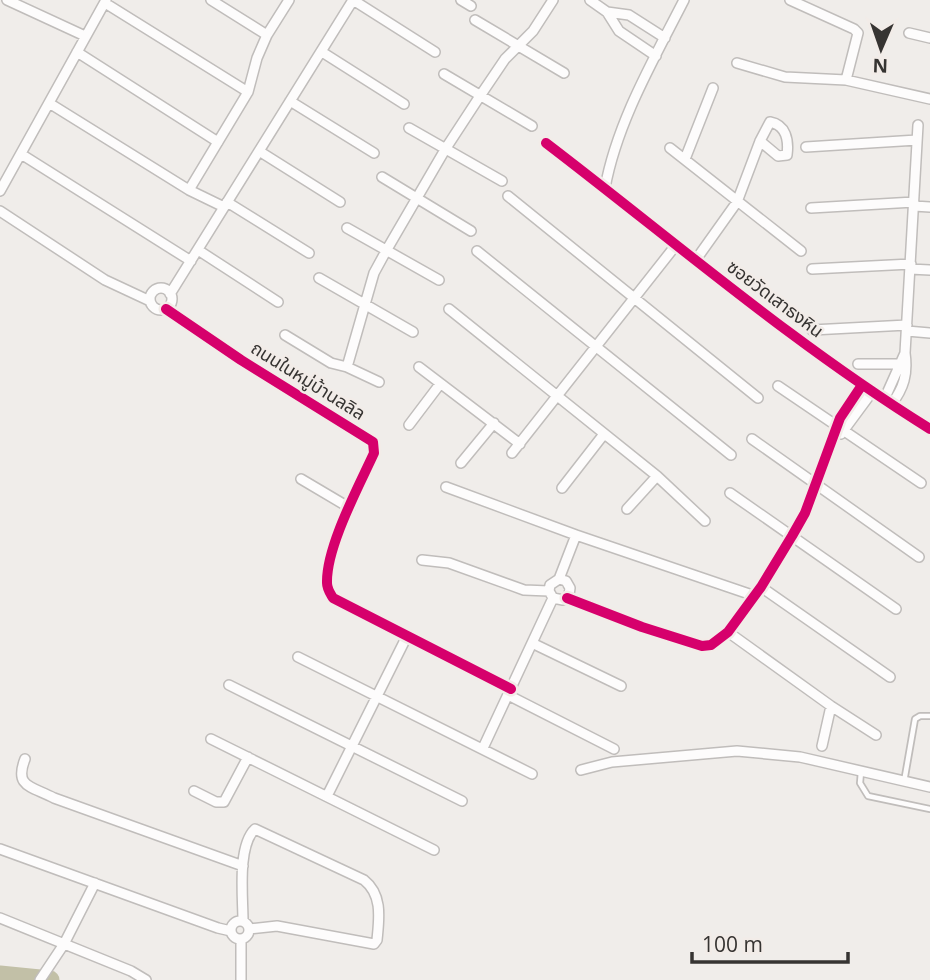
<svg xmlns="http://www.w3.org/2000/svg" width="930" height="980" font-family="'Open Sans','Noto Sans Thai',sans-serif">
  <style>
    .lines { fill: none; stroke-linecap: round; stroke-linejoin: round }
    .river { stroke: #c2c0a7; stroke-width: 19 }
    .lane-casing { stroke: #c0bdbb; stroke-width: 8 }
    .street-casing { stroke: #c0bdbb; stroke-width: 12 }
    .lane { stroke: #fdfcfc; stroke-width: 4.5 }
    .street { stroke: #fdfcfc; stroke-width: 9 }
    .cycleway-casing { stroke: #f2ece8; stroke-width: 15 }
    .cycleway { stroke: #d6006c; stroke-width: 10 }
    .labels { text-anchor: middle; stroke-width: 5; stroke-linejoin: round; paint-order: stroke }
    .street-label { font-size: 18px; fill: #363432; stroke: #f2ece8 }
  </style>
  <rect width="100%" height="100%" fill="#f0edea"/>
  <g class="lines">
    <path class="river" d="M0 975 50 980"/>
    <g class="lane-casing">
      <path id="lane" d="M861 772 860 783 868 796 930 809
        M904 782 915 719 920 716H930"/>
    </g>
    <g class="street-casing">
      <path id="street" d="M7 0 85 36
        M211 0 267 35
        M353 0 435 52
        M461 0 471 6
        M590 0 607 12 619 31 656 56
        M790 0 854 29 858 33 846 80
        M105 3 248 92
        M607 12 629 15 665 38
        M475 20 564 73
        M909 33 930 38
        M77 52 218 142
        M322 52 404 104
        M737 63 785 77 846 80 930 99
        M444 74 532 126
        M290 101 374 153
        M49 103 189 190
        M409 128 502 181
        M546 143C673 240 793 344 930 429
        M806 147 917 140
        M670 148 801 251
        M259 151 340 202
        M21 154 191 261
        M685 159 713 88
        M382 177 471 231
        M605 188C617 122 654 59 684 0
        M0 191 106 0
        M508 196 758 398
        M227 202 309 253
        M914 206 930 207
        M224 207 189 190 248 92 257 58 267 35 289 0
        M811 208 914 202
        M0 211 105 280 150 301
        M347 228 439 280
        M198 250 278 302
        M477 251 731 455
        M695 261 737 202 760 141 770 122C786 125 789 140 787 155L778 156 760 141
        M812 269 911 264
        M910 269 930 270
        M319 278 413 332
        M150 299a11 11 0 1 1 22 0a11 11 0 1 1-22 0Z
        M170 294 353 0
        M166 309 241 360 373 442 374 453C359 486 326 547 327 583 327 589 330 593 333 598L511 689
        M449 309 657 476 705 521
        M812 330 907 325
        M907 331 930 333
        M285 335 331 363 347 367 379 382
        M858 364H902
        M347 367 374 273 386 251 446 148 480 96 505 59 533 31 553 0
        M419 367 520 444
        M778 386 921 483
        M884 400 905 353
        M891 405C904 388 908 374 905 353L918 125
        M409 425 440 384
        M841 434 872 392
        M752 439 919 557
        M512 453 676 245
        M461 463 494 423
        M301 479 350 508
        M446 487 576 535 755 596
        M562 488 604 434
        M730 493 896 609
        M627 509 657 476
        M422 560 449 563 524 590 549 591
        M559 579 576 535
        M761 587 890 677
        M567 598 642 627 702 646 711 645 728 632 761 587 792 536 805 513 840 418 862 385
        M728 632 831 706 876 735
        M532 643 621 686
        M298 657 532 774
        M229 685 462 801
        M508 695 614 749
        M211 739 434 850
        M822 746 831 706
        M483 748 553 598 549 591 550 585 559 579 566 581 570 588 569 595 563 600 553 598
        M25 759C14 787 31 786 54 798L243 866
        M581 770 612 762 737 751 800 757 930 787
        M194 791 216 802H224L248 757
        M327 796 407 636
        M0 849 218 928 231 931
        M0 918 131 971 146 980
        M231 930a9 9 0 1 1 18 0a9 9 0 1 1-18 0Z
        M243 921C243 897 237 846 255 829L364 880C383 895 379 919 377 940L374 944 277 926 249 929
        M241 939V980
        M40 980 64 944 95 883"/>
    </g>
    <use href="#lane" class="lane"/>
    <use href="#street" class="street"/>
    <g class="cycleway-casing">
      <path id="cycleway" d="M546 143C673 240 793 344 930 429
        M166 309 241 360 373 442 374 453C359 486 326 547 327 583 327 589 330 593 333 598L511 689
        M567 598 642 627 702 646 711 645 728 632 761 587 792 536 805 513 840 418 862 385"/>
    </g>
    <use href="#cycleway" class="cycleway"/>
  </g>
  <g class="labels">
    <g class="street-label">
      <text transform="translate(775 299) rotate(37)" y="6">ซอยวัดเสาธงหิน</text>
      <text transform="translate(308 381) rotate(32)" y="6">ถนนในหมู่บ้านลลิล</text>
    </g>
  </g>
  <g transform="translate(881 49) rotate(182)" stroke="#f2ece8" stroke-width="5" paint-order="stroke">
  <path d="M0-5L12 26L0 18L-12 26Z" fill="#363432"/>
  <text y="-10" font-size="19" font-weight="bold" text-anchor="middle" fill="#363432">N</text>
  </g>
  <path d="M692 952v10h156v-10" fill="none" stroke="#363432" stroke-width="3.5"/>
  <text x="702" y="952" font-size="21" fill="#363432" stroke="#f2ece8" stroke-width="5" paint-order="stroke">100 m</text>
</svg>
